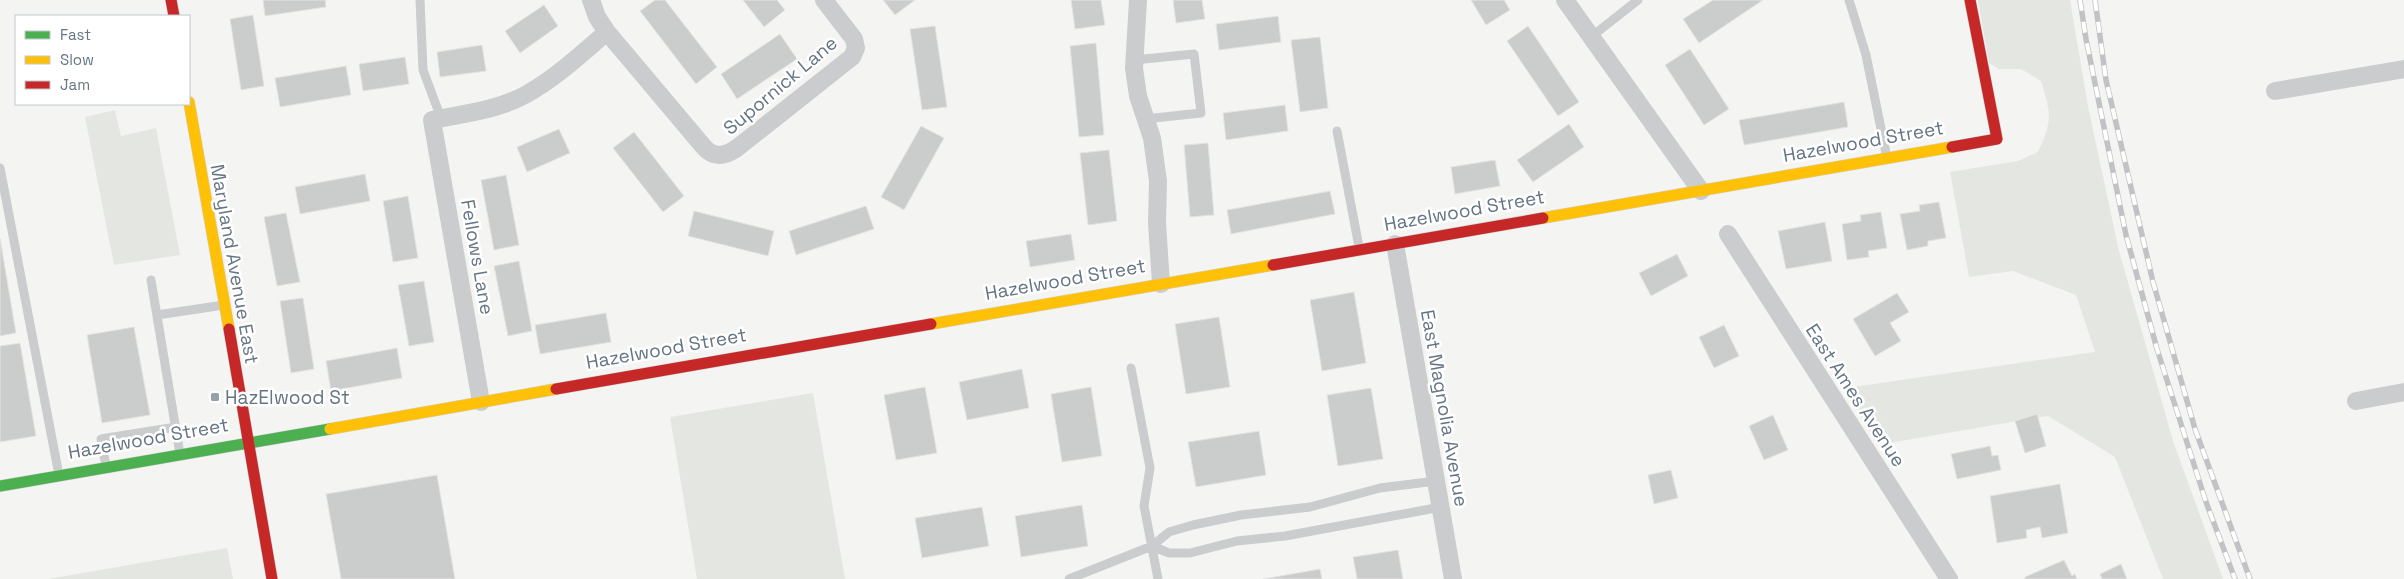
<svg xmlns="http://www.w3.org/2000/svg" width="2404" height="579" font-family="'Space Grotesk',sans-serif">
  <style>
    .green { fill: #e4e7e1 }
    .building { fill: #cbcdcd; stroke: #e4e4e2 }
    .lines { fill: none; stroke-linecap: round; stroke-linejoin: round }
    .fast-casing { stroke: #d0d1d2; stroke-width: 12 }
    .slow-casing { stroke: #d0d1d2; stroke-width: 12 }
    .jam-casing { stroke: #d0d1d2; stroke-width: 12 }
    .lane { stroke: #cacccd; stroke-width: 9 }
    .street { stroke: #cacccd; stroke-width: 18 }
    .fast { stroke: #4caf50; stroke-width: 11 }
    .slow { stroke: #ffc107; stroke-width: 11 }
    .jam { stroke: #c62828; stroke-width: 11 }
    .rail-casing { stroke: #c0c2c3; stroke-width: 5.5 }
    .rail { stroke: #fff; stroke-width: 4; stroke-dasharray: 11; stroke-linecap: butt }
    .poi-dot { fill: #97a1aa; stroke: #fff; stroke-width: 2 }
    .labels { text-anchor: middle; stroke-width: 5; stroke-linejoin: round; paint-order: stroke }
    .street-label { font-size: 19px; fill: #657583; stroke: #fff }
    .poi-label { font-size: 19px; fill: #657583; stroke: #fff; text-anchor: start }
  </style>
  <rect width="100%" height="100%" fill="#f4f4f3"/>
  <path class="green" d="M1978 0H2070L2088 106 2118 247 2173 441 2223 579H2163L2115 457 2048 416 1877 445 1846 388 2095 352 2076 295 2013 271 1969 277 1950 172 2018 161 2038 152C2053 120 2051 114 2041 81L2021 69H1999L1989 63Z
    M115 110 121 136 156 128 180 255 114 265 85 117Z
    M813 393 845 579H697L670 417Z
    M227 548 233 579H48Z"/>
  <path class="building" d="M263 0H325L326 7 265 16Z
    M655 0H665L717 67 696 84 640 11Z
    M743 0H777L785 10 764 27Z
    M883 0H915L895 15Z
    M1071 0H1101L1105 25 1075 29Z
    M1173 0H1202L1205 19 1176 23Z
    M1471 0H1504L1510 10 1486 25Z
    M1713 0H1763L1699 43 1683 19Z
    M544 5 558 26 520 53 505 31Z
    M253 15 264 86 241 90 230 19Z
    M1278 16 1281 42 1219 50 1216 24Z
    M935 26 947 107 922 110 910 29Z
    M1528 26 1579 102 1558 116 1507 41Z
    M780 34 797 59 737 99 721 74Z
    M1320 37 1328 108 1300 112 1291 40Z
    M1096 43 1104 135 1079 137 1070 46Z
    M482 45 486 71 440 77 437 52Z
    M1690 49 1729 109 1704 125 1665 65Z
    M405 57 409 84 363 91 359 64Z
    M346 66 351 95 280 107 275 78Z
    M1844 102 1848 127 1744 145 1739 120Z
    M1285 105 1288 131 1226 140 1223 113Z
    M1569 124 1584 147 1533 182 1517 160Z
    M921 126 944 138 904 210 881 197Z
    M559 129 570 153 527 172 517 147Z
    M634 132 684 196 663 212 613 148Z
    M1208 143 1214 215 1190 217 1184 145Z
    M1109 150 1117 221 1088 225 1080 153Z
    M1495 160 1500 186 1455 194 1451 167Z
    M365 174 370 201 300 214 295 187Z
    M506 175 519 245 494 250 481 180Z
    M1330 191 1335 214 1231 234 1227 210Z
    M408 196 418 258 393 262 383 201Z
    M1939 202 1946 238 1928 241V246L1907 250 1900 214 1920 211 1919 205Z
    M866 206 874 229 796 255 789 231Z
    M694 211 774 231 768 256 688 236Z
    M1881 212 1887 248 1868 251 1869 257 1847 260 1842 224 1861 221 1860 215Z
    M286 213 300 282 277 286 264 217Z
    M1825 222 1832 261 1786 269 1778 231Z
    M1071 234 1075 260 1030 267 1026 241Z
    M0 238 16 333 0 336Z
    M1677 254 1688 276 1651 296 1639 273Z
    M519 261 532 331 508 336 494 266Z
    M424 281 434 342 409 346 398 285Z
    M1354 292 1366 363 1322 371 1310 300Z
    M1897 293 1909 312 1890 323 1901 341 1875 356 1853 319Z
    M303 298 314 369 291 373 280 301Z
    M606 313 611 342 540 354 535 325Z
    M1219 317 1230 387 1186 394 1175 324Z
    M1724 325 1739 356 1714 368 1699 337Z
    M134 327 150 415 102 423 87 335Z
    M20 343 36 436 0 442V346Z
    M397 348 402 378 331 391 326 361Z
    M1022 369 1029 408 967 420 959 382Z
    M925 387 937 453 896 460 884 395Z
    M1091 387 1102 456 1062 462 1051 394Z
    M1371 388 1383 459 1338 466 1327 395Z
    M2037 414 2046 446 2025 453 2015 421Z
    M1773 415 1788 450 1764 460 1749 426Z
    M1259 431 1266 475 1196 487 1188 442Z
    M1990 446 1992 456 1998 455 2001 470 1957 479 1951 454Z
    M1671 470 1678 498 1654 504 1648 475Z
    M437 475 455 579H341L326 494Z
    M2060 484 2068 533 2042 538 2040 527 2026 530 2027 538 1997 543 1990 496Z
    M1082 505 1088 546 1021 557 1015 516Z
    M982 507 989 546 922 558 915 518Z
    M1398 550 1403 579H1357L1353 557Z
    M2064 560 2072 576 2075 574 2077 579H2025V577Z
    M2121 564 2127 579H2102L2100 574Z
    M1320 569 1322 579H1263Z"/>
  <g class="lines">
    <g class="fast-casing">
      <path id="fast" d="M0 486 330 429"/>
    </g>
    <g class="slow-casing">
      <path id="slow" d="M189 102 229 329
        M1543 218 1952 147
        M931 324 1273 265
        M330 429 556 389"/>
    </g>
    <g class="jam-casing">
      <path id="jam" d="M171 0 174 16
        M1952 147 1997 139 1970 0
        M1273 265 1543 218
        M229 329 272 579
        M556 389 931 324"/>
    </g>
    <path class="lane" d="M420 0 423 70 441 118
      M1849 0 1866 55 1887 158
      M1591 37 1638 0
      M1134 60 1194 54 1201 113 1145 119
      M1337 131 1359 247
      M0 168 59 475
      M151 280 180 454
      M157 315 224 305
      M1131 368 1150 468 1144 506 1158 579
      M106 466 101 439 176 427
      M1152 546 1169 553H1190L1237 541 1285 536 1441 507
      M1069 579 1152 546 1169 532 1193 525 1241 515 1310 507 1380 488 1436 481"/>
    <path class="street" d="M591 0 597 17 607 32 703 146C713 158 724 157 737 148L852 57 856 48 854 39 824 0
      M1138 0 1134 68 1138 96 1152 138 1158 181 1157 223 1161 284
      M1565 0 1701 191
      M2275 91 2404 69
      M1728 234 1949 579
      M1395 244 1453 579
      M2356 401 2404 392
      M481 402 432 120C463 114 498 110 525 95 556 78 581 54 607 32"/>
    <use href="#fast" class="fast"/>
    <use href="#slow" class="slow"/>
    <use href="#jam" class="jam"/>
    <g class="rail-casing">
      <path id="rail" d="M2080 0 2086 39 2126 235 2157 349 2206 502 2235 579
        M2095 0 2106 80 2153 282 2195 429 2250 579"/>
    </g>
    <use href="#rail" class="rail"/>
  </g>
  <rect class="poi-dot" x="210" y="392" width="10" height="10" rx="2.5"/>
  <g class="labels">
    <g class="street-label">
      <text transform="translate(780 85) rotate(-40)" y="7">Supornick Lane</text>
      <text transform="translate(1863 141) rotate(-10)" y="7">Hazelwood Street</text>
      <text transform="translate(1464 210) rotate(-10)" y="7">Hazelwood Street</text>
      <text transform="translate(478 257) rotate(80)" y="7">Fellows Lane</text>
      <text transform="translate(235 264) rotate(80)" y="7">Maryland Avenue East</text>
      <text transform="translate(1065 279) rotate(-10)" y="7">Hazelwood Street</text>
      <text transform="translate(666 348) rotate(-10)" y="7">Hazelwood Street</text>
      <text transform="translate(1856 395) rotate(57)" y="7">East Ames Avenue</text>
      <text transform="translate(1445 408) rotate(80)" y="7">East Magnolia Avenue</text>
      <text transform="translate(148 438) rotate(-10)" y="7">Hazelwood Street</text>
    </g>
    <g class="poi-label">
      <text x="225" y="404">HazElwood St</text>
    </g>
  </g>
  <rect x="15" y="15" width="175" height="90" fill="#ffffff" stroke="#c1c8cd"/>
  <rect x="25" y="31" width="25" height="8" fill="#4caf50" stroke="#c1c8cd"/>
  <text x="60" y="40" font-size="15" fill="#657583">Fast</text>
  <rect x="25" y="56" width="25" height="8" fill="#ffc107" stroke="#c1c8cd"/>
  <text x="60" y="65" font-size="15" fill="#657583">Slow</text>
  <rect x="25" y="81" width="25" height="8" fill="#c62828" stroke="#c1c8cd"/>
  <text x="60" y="90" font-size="15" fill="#657583">Jam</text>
</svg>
